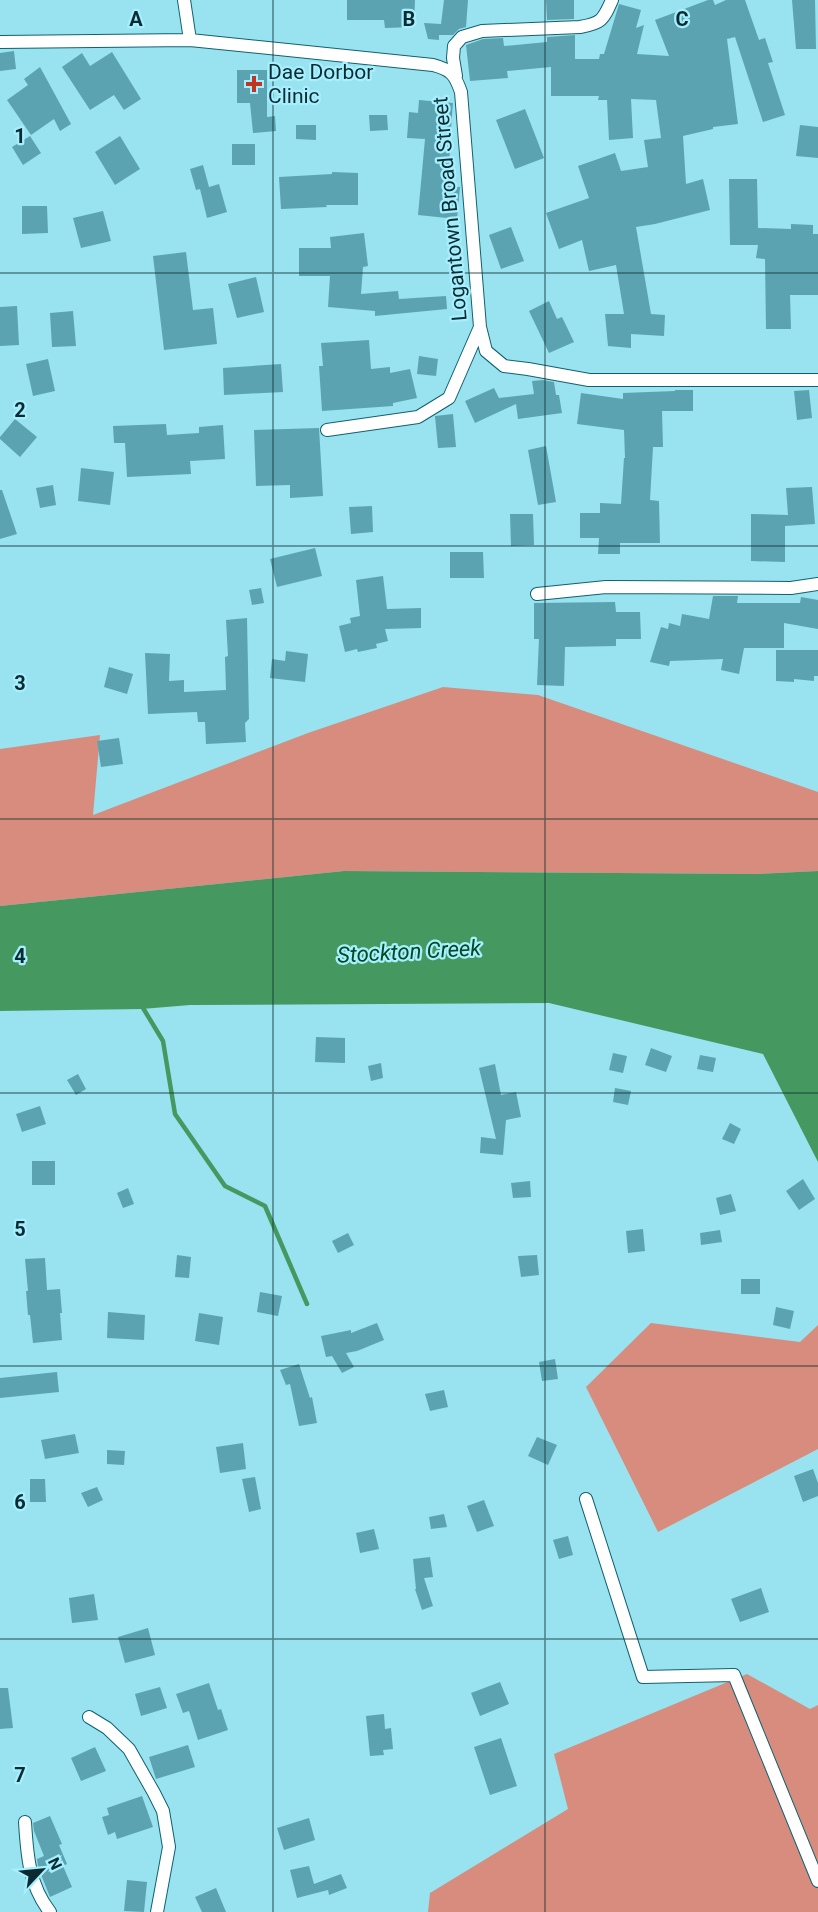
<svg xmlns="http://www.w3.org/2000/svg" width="818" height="1912" font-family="Roboto,sans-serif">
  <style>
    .green { fill: #d88c7d }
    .water { fill: #459960 }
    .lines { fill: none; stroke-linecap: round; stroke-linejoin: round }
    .stream { stroke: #459960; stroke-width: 4.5 }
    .building { fill: #5ca3b1 }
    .minor-casing { stroke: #10616f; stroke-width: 14 }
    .minor { stroke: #fff; stroke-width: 12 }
    .grid { fill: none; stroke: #0c2b31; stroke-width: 1.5; stroke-opacity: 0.55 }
    .poi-dot { fill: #c0351f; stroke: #a6effe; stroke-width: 2 }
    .labels { text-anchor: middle; stroke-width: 4.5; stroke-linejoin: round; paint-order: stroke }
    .poi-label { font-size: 21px; fill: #0c2b31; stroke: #a6effe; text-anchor: start }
    .street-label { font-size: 21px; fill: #0c2b31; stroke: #a6effe }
    .water-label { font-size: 22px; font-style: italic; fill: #054822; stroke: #a6effe }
    .grid-label { font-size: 20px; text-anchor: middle; font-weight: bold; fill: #0c2b31; stroke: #a6effe; stroke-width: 4.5; stroke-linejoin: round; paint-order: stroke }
  </style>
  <rect width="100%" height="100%" fill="#99e2f0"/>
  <path class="green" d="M443 687 538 695 818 792V871L759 874 344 871 0 906V749L100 735 93 815 308 733Z
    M651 1323 800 1342 818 1325V1449L658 1532 586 1387Z
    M747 1674 810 1709 818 1705V1912H428L430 1893 568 1809 554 1754Z"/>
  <path class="water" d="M344 871 759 874 818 871V1162L763 1054 549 1003 190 1005 142 1009 0 1011V906Z"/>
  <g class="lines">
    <path class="stream" d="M140 1003 163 1041 175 1114 225 1186 265 1206 307 1304"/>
  </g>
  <path class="building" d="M347 0H415L414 27 385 28 384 20H347Z
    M444 0H468L466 27 459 29 453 35H439V40L428 39 424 23 441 24Z
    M546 0H574V19L547 20Z
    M708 0H713L715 5 726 0H745L759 40 765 38 773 62 768 63 785 115 763 122 735 37 727 39 738 124 713 127V129L683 136 686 184 703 179 710 210 655 224 636 227 651 314 665 315 664 336 631 334V348L608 346 605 314H624L616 265 589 271 582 240 559 249 546 213 589 198 578 166 615 153 621 171 648 167 644 140 661 138 656 100 631 99 633 138 609 140 607 100H598L599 96H551V67L507 71 508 78 470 81 466 45 483 39 503 38 504 46 547 42V37L575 35V59H599L600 54H604L619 4 641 10 636 28 644 25 637 54 669 56 655 20Z
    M792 0H815L816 49H796Z
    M14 51 16 69 0 71V53Z
    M112 52 141 99 124 110 114 95 90 110 62 67 82 53 90 66Z
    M40 67 71 124 60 131 54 119 31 135 7 100 28 85 24 79Z
    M237 70H267V117L275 116 276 131 253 133 250 103H237Z
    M419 100 453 103 450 141 449 186 460 187 457 219 418 215 425 139 407 138 409 112 418 113Z
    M525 109 544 158 515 169 496 120Z
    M369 115H387L388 130 370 131Z
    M296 125H316V140L296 139Z
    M800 125 818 127V158L796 156Z
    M30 136 41 153 23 165 12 147Z
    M120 136 140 169 115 185 95 152Z
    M232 144H255V165H232Z
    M203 165 209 187 206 188 219 184 227 212 207 218 200 189 196 190 190 169Z
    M332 172 358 173V205H326L327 207 281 209 279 177 332 174Z
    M729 179H757L758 228 791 229V224L813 225V234H818V295H790L791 329H766L765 259 756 258 758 245H730Z
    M22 206H47L48 233 22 234Z
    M103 211 111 241 81 248 73 218Z
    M511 227 524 261 501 269 489 235Z
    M364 233 368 266 363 267 361 294 398 291 399 299 446 296 447 309 375 316V311L328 307 330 276H299V248H331L330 237Z
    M186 252 193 310 213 308 217 344 164 350 153 256Z
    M256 277 264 312 237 318 228 284Z
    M549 301 557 319 562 317 574 342 549 353 529 311Z
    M17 306 19 345 0 346V307Z
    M73 311 76 346 52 347 50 313Z
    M369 340 371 369 390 367V373L410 369 417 398 393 403V406L322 411 319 366H323L321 343Z
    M419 356 438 359 436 376 417 374Z
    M48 359 55 391 33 396 26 364Z
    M281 364 283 392 224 395 223 368Z
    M543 380 554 382 556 395H559L562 413 518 419 516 404 475 423 465 401 494 388 499 398 534 394 532 381Z
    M675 390H693V411H662L663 447H653L650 500 659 501 660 543H620V554H598L599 538H580V513H600V503L621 504 624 458H625L624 430 577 424 581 393 623 399V393L675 391Z
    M809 390 812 418 797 420 794 391Z
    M453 414 456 447 438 448 435 416Z
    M15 419 37 437 20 457 0 439V437Z
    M166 424 167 435 199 433V427L223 425 225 459 190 461 191 474 127 477 125 443H114L113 426Z
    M319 428 323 496 290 498V485L256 486 254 430Z
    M546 446 556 502 538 505 528 450Z
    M81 468 114 472 110 505 78 501Z
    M53 485 56 505 40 508 36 488Z
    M812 487 815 524 785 526V562L751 561V514L788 515 786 488Z
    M0 490H2L17 534 0 539Z
    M372 506 373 532 351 534 349 507Z
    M510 514H533L534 545 511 546Z
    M315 548 322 576 277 587 270 559Z
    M450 552H483L484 578H450Z
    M383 576 387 609 421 608V628L385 629 388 641 376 644 377 648 358 652 357 649 345 652 339 626 351 623 350 618 360 616 356 580Z
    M261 588 264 603 252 605 249 590Z
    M713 596H738L737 603H800L801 597 818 600V629L784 623V648H744L739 674 721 670 723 659 670 661 669 666 650 662 661 627 668 629 669 623 680 626 682 614 709 619Z
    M615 602 616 612H640L641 639H616V646L565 647 564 686 537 685 539 639H534V603Z
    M247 618 249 719 245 723 246 742 206 744 205 722H198L197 712 148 714 145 653 170 654 169 681 184 680V692L226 690 225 657 228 656 226 620Z
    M776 650H818V676H814V681L794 679V682L776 681Z
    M286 651 308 654 305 682 270 678 272 659 285 661Z
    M109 667 133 674 127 694 104 687Z
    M119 738 123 764 101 767 97 741Z
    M316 1037 345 1038V1063L315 1062Z
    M651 1048 672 1056 666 1072 645 1065Z
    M613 1053 627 1056 623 1073 609 1070Z
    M700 1055 716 1058 713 1072 697 1069Z
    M381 1063 383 1078 371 1081 368 1066Z
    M495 1064 501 1095 516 1092 521 1117 506 1120 503 1155 480 1153 481 1137 496 1139 479 1068Z
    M78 1074 86 1089 76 1095 67 1080Z
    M615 1088 631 1091 628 1105 613 1102Z
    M40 1106 46 1124 22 1132 16 1114Z
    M730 1123 741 1129 734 1144 722 1139Z
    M32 1161H55V1185H32Z
    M803 1179 815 1199 799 1210 786 1191Z
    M530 1181 531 1197 513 1198 511 1183Z
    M128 1188 134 1204 123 1208 117 1193Z
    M731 1194 736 1211 720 1215 716 1198Z
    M643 1229 645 1251 628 1253 626 1231Z
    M720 1230 722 1242 701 1245 700 1233Z
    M348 1233 354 1245 338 1253 332 1241Z
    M177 1255 191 1257 189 1278 175 1277Z
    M537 1255 539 1275 521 1277 518 1256Z
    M45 1258 47 1290 60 1289 62 1313H60L62 1340 33 1343 30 1315H28L26 1291H28L25 1259Z
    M741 1279H760V1294H741Z
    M260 1292 282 1296 278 1316 257 1312Z
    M776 1307 794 1311 790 1329 773 1325Z
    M108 1312 145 1315 144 1340 107 1338Z
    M199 1313 223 1317 219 1345 195 1341Z
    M377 1323 384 1340 357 1351 346 1353 354 1367 342 1373 332 1356 326 1357 321 1336 351 1330V1333Z
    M555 1359 558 1379 542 1381 539 1362Z
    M299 1364 310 1398 312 1397 317 1423 299 1426 290 1384 286 1385 280 1370Z
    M57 1372 59 1392 0 1398V1378Z
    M444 1390 448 1407 430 1411 425 1394Z
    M75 1434 79 1453 45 1459 41 1440Z
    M537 1437 557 1445 548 1465 528 1456Z
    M243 1443 246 1469 220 1473 216 1447Z
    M107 1450 125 1451 124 1465 107 1464Z
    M813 1469 818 1483V1496L803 1502 794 1476Z
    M255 1477 261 1509 249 1512 242 1479Z
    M30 1479H45L46 1502H30Z
    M97 1487 103 1500 88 1507 81 1493Z
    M484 1500 494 1526 477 1532 467 1506Z
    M444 1514 447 1527 431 1529 429 1517Z
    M374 1529 379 1549 360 1553 356 1533Z
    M568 1536 573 1555 559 1559 553 1540Z
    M430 1557 433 1577 424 1578 433 1606 422 1610 415 1589H416L413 1559Z
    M761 1588 769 1612 740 1622 731 1599Z
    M94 1594 98 1620 72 1623 69 1598Z
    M148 1628 155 1655 125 1663 118 1637Z
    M500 1682 509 1704 480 1716 471 1693Z
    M209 1683 218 1710 221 1709 228 1730 198 1740 189 1711 183 1713 176 1694Z
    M160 1687 167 1708 141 1716 135 1694Z
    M0 1688H8L13 1728 0 1729Z
    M384 1714 385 1729 391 1728 393 1749 383 1750 384 1755 370 1756 366 1716Z
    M501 1738 517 1786 490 1795 474 1747Z
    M188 1745 195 1767 156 1779 149 1757Z
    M95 1747 106 1771 81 1781 71 1758Z
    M142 1796 153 1827 117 1839 115 1832 108 1835 102 1817 109 1815 107 1808Z
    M50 1816 62 1844 59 1845 67 1864 63 1866 72 1887 50 1897 38 1867 37 1859 44 1856 34 1831 33 1823Z
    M309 1818 315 1840 284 1850 277 1828Z
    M309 1866 314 1884 341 1874 347 1888 329 1895 328 1890 297 1898 290 1870Z
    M127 1880 147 1882 144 1912 124 1911Z
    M216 1888 226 1912H202L195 1897Z"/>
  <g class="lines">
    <g class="minor-casing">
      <path id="minor" d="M184 0 190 40
        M0 42 190 40 433 65C452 70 455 75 461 92L480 327 486 351 504 366 528 369 589 380H818
        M456 76 453 58 454 46 462 37 482 31 580 27C602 23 603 20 612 0
        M327 430 418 417 449 398 480 327
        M537 594 606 587 791 588 818 584
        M586 1499 643 1677 734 1675 818 1881
        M89 1717 107 1728 129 1749 154 1793 163 1811 169 1847 157 1912
        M25 1822C27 1855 29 1885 50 1912"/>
    </g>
    <use href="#minor" class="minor"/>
  </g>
  <path class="grid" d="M273 0V1912M545 0V1912M0 273H818M0 546H818M0 819H818M0 1093H818M0 1366H818M0 1639H818"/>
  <path class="poi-dot" d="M251 75h6v6h6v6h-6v6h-6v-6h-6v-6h6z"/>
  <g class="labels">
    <g class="poi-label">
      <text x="268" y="79">Dae Dorbor<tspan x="268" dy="24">Clinic</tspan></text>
    </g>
    <g class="street-label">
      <text transform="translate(450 209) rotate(-95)" y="7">Logantown Broad Street</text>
    </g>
    <g class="water-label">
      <text transform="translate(409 951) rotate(-3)" y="8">Stockton Creek</text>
    </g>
  </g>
  <g class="grid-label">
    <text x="136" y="26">A</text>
    <text x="409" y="26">B</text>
    <text x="682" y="26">C</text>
    <text x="20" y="143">1</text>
    <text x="20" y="417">2</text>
    <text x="20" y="690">3</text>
    <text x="20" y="963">4</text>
    <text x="20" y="1236">5</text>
    <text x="20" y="1509">6</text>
    <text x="20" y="1782">7</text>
  </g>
  <g transform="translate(42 1870) rotate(64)" stroke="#a6effe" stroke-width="4.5" paint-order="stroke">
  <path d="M0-4.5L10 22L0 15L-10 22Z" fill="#0c2b31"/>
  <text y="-9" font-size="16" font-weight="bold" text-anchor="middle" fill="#0c2b31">N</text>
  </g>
</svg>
